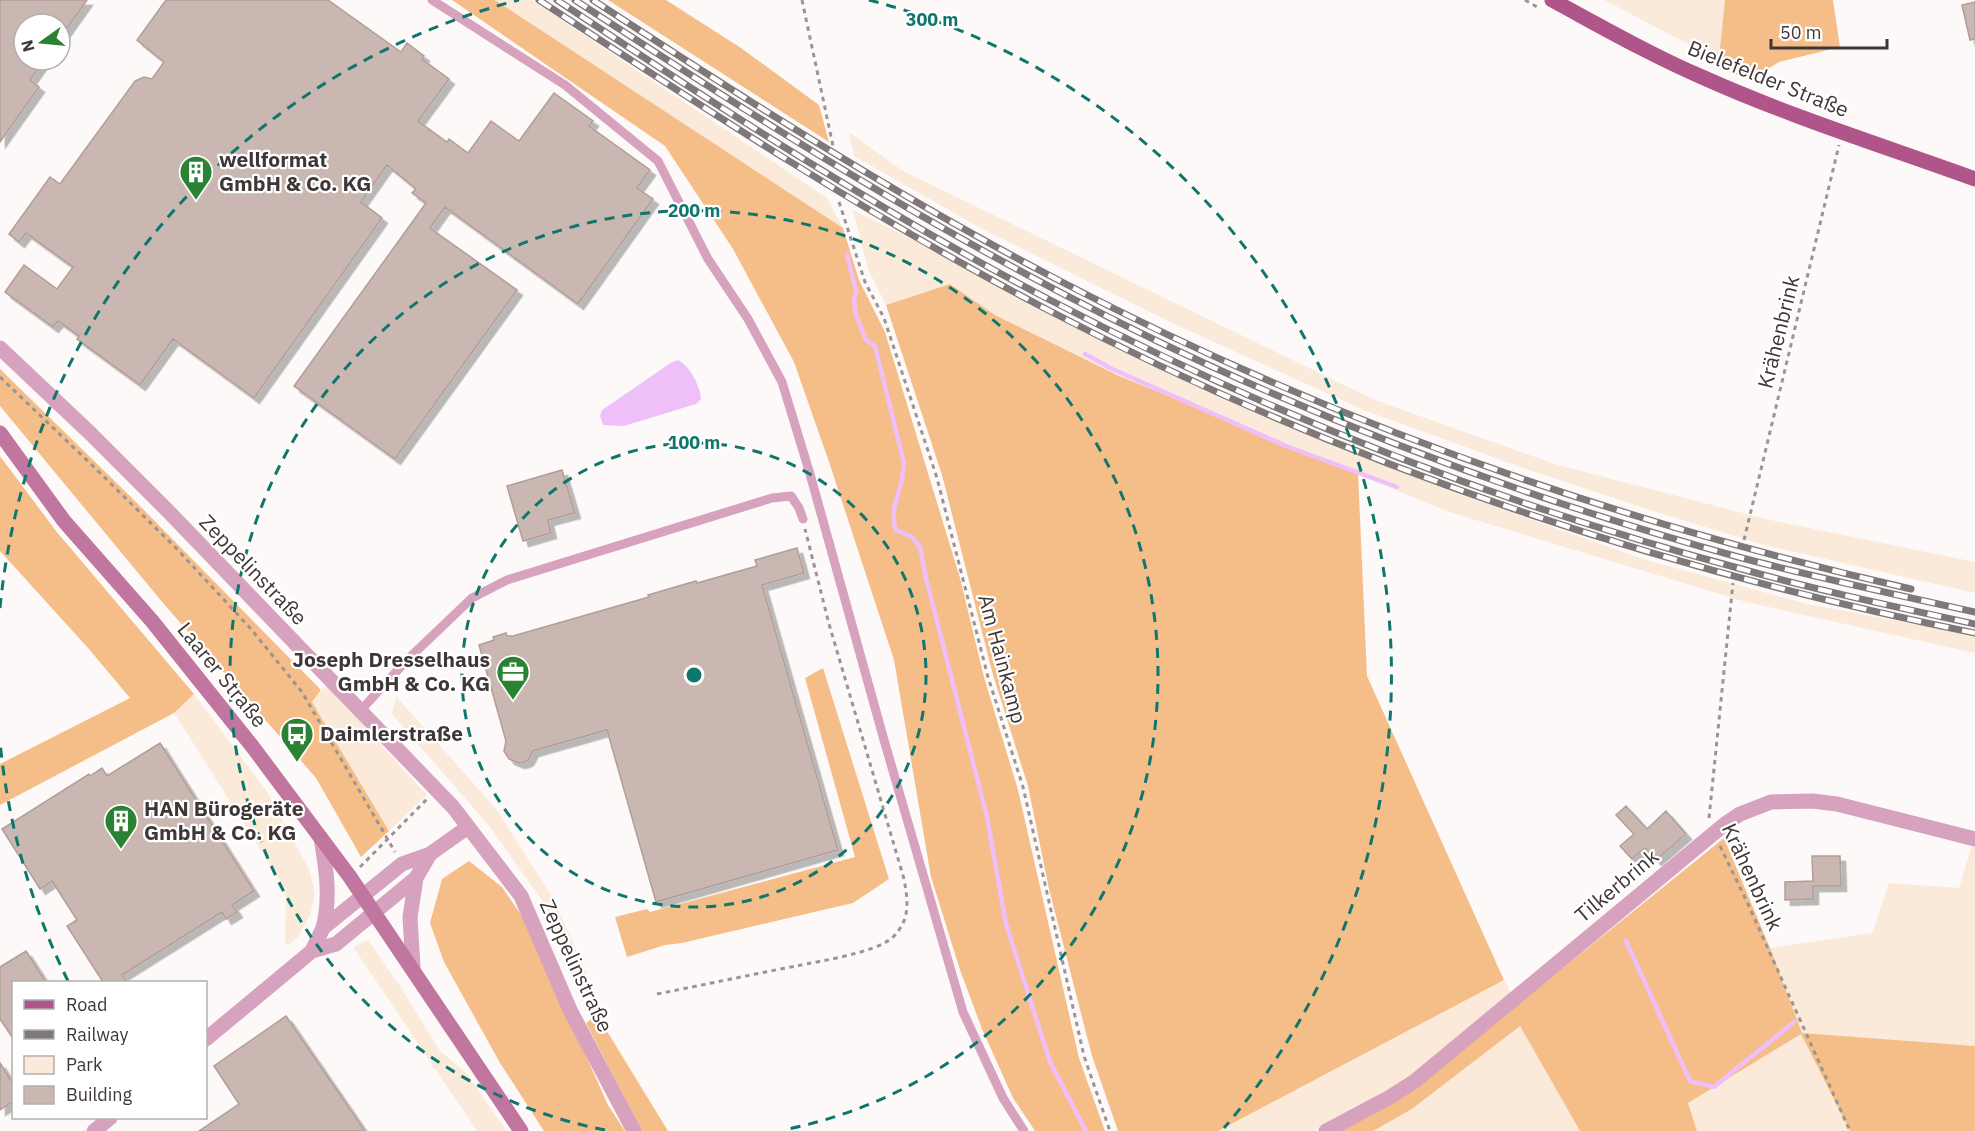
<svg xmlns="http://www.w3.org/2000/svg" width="1975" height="1131" font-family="'IBM Plex Sans',sans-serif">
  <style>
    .green { fill: #fbeada }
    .forest { fill: #f5be88 }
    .water { fill: #efbff9 }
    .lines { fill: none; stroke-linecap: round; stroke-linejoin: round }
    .stream { stroke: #efbff9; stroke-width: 4.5 }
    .building { fill: #cbb7b1; stroke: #b19e98; stroke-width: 1.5; filter: url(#shadow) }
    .path { stroke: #9a9494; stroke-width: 3; stroke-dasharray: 4.5 4.5; stroke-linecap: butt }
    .lane { stroke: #d6a2bd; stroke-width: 9 }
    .street { stroke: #d6a2bd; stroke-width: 15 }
    .secondary { stroke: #c0769f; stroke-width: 15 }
    .primary { stroke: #af5589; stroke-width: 15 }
    .rail-casing { stroke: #7f7878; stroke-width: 7 }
    .rail { stroke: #fff; stroke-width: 4.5; stroke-dasharray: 14; stroke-linecap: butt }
    .ring { fill: none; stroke: #0f766e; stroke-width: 3; stroke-dasharray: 10 8 }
    .labels { text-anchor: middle; stroke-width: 4.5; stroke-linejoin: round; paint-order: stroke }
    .street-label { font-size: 21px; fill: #3f3737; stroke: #fff }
    .poi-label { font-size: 21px; font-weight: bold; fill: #3f3737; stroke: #fff; text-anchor: start }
    .centre { fill: #0f766e; stroke: #fff; stroke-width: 3 }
    .ring-label { font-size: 18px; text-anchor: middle; font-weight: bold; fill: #0f766e; stroke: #fff; stroke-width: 4.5; stroke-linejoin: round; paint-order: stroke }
  </style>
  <defs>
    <filter id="shadow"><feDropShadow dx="5.5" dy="5.5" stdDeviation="0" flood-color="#0004"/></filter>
  </defs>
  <rect width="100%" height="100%" fill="#fef9f9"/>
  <path class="green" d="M495 0H532L827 198 843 228Z
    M1604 0H1725L1720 61Z
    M849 132 903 171 1375 400 1558 465 1766 519 1975 562V593L1764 545 1653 511 1526 469 1366 411 1172 323 984 230 854 156Z
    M853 210 916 241 1023 301 1160 369 1280 423 1439 487 1646 560 1807 604 1975 635V653L1746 602 1449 512 1119 376 995 315 950 284 886 305 868 269Z
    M326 685 427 795 389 831 312 702Z
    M194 694 266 790 310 871 315 895 310 915 298 937 290 944 285 943 286 890 174 713Z
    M396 696 497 810 554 900 583 965 592 991 580 994 541 899 490 827 392 714Z
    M1973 842 1975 843V1046L1802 1034 1850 1131H1697L1688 1103 1801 1033 1770 948 1872 933 1889 883 1959 888Z
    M368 940 400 986 440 1051 466 1073 507 1131H477L353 947Z
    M1504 980 1512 994 1411 1077 1383 1095 1314 1131H1218Z
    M1520 1026 1580 1131H1373L1412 1109Z"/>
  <path class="forest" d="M452 0H495L843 228 859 280 885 332 960 578 984 677 1018 790 1079 1058 1105 1131H1035L1013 1098 982 1029 960 970 931 877 894 660 829 462 794 362 733 249 665 146Z
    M608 0H666L741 48 819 105 829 142Z
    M1725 0H1833L1840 47 1779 62 1751 80 1718 68Z
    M950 284 995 315 1119 376 1358 473 1367 676 1504 980 1218 1131H1118L1092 1056 1049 889 1028 786 993 675 942 475 886 305Z
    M0 369 135 501 321 690 312 702 389 831 361 857 316 778 163 603 0 406Z
    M0 456 56 531 194 694 174 713 0 805V764L130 698 88 648 0 551Z
    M823 668 889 879 853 903 682 943 665 945 627 957 615 917 647 909 650 912 855 857 805 678Z
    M1724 838 1770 948 1802 1033 1975 1046V1131H1850L1801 1034 1688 1103 1697 1131H1580L1520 1026 1412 1109 1373 1131H1337L1511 1010Z
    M469 861 502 887 526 922 608 1105 625 1131H544L500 1063 444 962 430 923 442 879Z
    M599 1013 602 1023 668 1131H642L586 1023Z"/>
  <path class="water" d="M678 360C690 366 700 386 701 399L696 404 624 426 603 425 600 416 602 410 672 362Z"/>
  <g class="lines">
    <path class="stream" d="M847 255 856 291 854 302 856 315 866 340 875 346 904 463C903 470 903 477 901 483 897 499 890 513 896 530L912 537 920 547 926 578 987 817 1006 924 1050 1062 1086 1131
      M1085 354 1112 369 1286 446 1397 487
      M1626 941 1690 1081 1714 1087 1794 1022"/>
  </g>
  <path class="building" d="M0 0H87L60 38V24H24V60H44L30 80 39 87 0 142Z
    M166 0H328L401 52 407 43 424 56 422 59 449 79 418 121 447 142 449 139 468 153 491 121 519 141 554 93 593 121 589 126 650 170 637 188 653 199 578 304 445 207 430 228 517 290 395 459 294 386 426 203 412 193 416 189 387 165 361 202 382 218 254 398 173 339 140 385 77 339 79 336 58 321 53 327 5 292 24 265 57 289 73 267 26 233 19 242 9 234 50 177 60 184 135 81 144 77 152 79 164 62 137 40Z
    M1975 2V39L1970 40 1962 5Z
    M562 470 575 513 548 520 551 533 523 541 507 486Z
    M797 548 804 573 762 585 838 850 656 902 607 730 533 751 528 760 524 762 519 763 509 759 504 751 506 741 479 645 494 640 493 637 506 633 507 636H513L649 597 648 595 696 581 697 583 757 566 755 560Z
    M160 743 254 891 232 905 237 912 226 919 222 912 122 975 127 982H103L67 926 77 920 52 881 40 889 2 829 89 774 90 776 102 768 107 776Z
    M1626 806 1647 829 1666 811 1686 834 1656 860 1645 848 1632 859 1620 846 1634 834 1616 815Z
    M1812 856H1840L1841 886H1813V899L1785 900V882L1813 881Z
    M26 951 46 982H14V1040L0 1019V967Z
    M286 1016 365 1131H199L239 1104 214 1066Z
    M0 1063 14 1085V1101L0 1110Z"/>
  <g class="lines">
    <path class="path" d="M802 0 833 146
      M1525 0 1539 8
      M839 202 865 282 884 318 937 478 988 677 1023 787 1084 1056 1110 1131
      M0 377 95 468 176 548 251 629 302 692 395 852
      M1744 540 1839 145
      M1709 818 1733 583
      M1720 846 1747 902 1850 1131
      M360 867 427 799
      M657 994C703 985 749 975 796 966 820 961 874 953 892 938 911 920 908 901 904 879L829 624 805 529"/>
    <path class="lane" d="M432 0 565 85 658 161 708 259 748 319 782 382 810 474 884 740 963 1012 1003 1098 1024 1131
      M361 710 407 660 472 598 507 580 772 498 791 496 799 508 803 519"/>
    <path class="street" d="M0 348 91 434 168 511 453 807 521 896 570 1010 634 1131
      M321 838C326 868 331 898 323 928
      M312 951 323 928 402 864 430 854 468 827
      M413 967 410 917 416 878
      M206 1039 312 951 336 944 416 878 430 854
      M94 1131 110 1118
      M1326 1131 1390 1097 1415 1081 1725 824 1740 814 1771 802 1812 801 1837 804 1975 839"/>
    <path class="secondary" d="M0 433 64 521 152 621 252 746 350 877 521 1131"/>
    <path class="primary" d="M1552 0C1602 27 1651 55 1702 77 1791 117 1884 146 1975 179"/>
    <g class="rail-casing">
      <path id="rail" d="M539 0C705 109 872 218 1048 310 1339 462 1654 568 1975 633
        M557 0C718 107 881 212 1052 301 1269 414 1503 505 1738 568 1816 590 1896 607 1975 624
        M575 0C778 133 984 262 1204 363 1377 442 1558 508 1742 558 1819 578 1897 595 1975 612
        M593 0C746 100 900 198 1062 282 1330 422 1617 522 1911 589"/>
    </g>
    <use href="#rail" class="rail"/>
  </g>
  <g class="ring">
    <circle cx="694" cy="675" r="232"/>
    <path d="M605 1130A464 464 0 1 1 783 1130"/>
    <path d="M68 981A697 697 0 0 1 0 742M0 608A697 697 0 0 1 519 0M869 0A697 697 0 0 1 1224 1128"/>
  </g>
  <defs>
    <g id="building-pin" transform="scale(1.725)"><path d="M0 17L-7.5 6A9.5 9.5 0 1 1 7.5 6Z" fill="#2a8232" stroke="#fff"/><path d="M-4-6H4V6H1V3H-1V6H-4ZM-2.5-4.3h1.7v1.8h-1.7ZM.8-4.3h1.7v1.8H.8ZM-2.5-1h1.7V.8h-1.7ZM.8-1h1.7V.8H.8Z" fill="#fff"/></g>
    <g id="office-pin" transform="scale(1.725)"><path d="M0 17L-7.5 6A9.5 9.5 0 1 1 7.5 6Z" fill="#2a8232" stroke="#fff"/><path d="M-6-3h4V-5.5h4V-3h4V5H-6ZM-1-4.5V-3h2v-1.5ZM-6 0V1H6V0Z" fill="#fff"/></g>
    <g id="bus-pin" transform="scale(1.725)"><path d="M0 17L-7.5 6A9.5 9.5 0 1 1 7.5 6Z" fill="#2a8232" stroke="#fff"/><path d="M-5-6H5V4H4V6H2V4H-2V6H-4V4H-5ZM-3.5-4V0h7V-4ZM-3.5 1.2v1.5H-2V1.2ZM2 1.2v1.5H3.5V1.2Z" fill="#fff"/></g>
  </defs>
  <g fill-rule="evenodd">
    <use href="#building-pin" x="196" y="172"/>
    <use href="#office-pin" x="513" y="672"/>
    <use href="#bus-pin" x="297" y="734"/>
    <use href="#building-pin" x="121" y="821"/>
  </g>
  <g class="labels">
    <g class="street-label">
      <text transform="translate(1768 79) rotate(22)" y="7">Bielefelder Straße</text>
      <text transform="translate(1779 332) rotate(-76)" y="7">Krähenbrink</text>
      <text transform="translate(253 570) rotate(46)" y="7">Zeppelinstraße</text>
      <text transform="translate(1002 659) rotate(75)" y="7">Am Hainkamp</text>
      <text transform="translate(222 675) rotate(51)" y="7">Laarer Straße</text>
      <text transform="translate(1752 877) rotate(65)" y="7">Krähenbrink</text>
      <text transform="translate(1617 886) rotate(-40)" y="7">Tilkerbrink</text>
      <text transform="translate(576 966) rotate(65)" y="7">Zeppelinstraße</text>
    </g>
    <g class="poi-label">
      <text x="219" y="167">wellformat<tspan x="219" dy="24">GmbH &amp; Co. KG</tspan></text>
      <text x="490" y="667" text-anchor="end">Joseph Dresselhaus<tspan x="490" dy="24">GmbH &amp; Co. KG</tspan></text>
      <text x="320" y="741">Daimlerstraße</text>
      <text x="144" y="816">HAN Bürogeräte<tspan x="144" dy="24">GmbH &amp; Co. KG</tspan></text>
    </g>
  </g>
  <circle cx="694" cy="675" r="9" class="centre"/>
  <g class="ring-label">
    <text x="932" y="26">300 m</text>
    <text x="694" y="217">200 m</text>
    <text x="694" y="449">100 m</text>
  </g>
  <rect x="12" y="981" width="195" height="138" fill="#ffffff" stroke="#b2afaf" stroke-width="1.5"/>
  <rect x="24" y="1000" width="30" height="9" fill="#af5589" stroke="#b2afaf" stroke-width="1.5"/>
  <text x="66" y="1011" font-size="18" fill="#3f3737">Road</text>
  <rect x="24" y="1030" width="30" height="9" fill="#7f7878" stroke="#b2afaf" stroke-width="1.5"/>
  <text x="66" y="1041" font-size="18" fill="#3f3737">Railway</text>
  <rect x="24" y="1056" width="30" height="18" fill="#fbeada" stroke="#b2afaf" stroke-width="1.5"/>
  <text x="66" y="1071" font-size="18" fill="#3f3737">Park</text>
  <rect x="24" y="1086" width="30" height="18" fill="#cbb7b1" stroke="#b2afaf" stroke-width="1.5"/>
  <text x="66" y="1101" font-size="18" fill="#3f3737">Building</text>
  <g transform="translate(42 42) rotate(255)"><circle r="28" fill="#ffffff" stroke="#b2afaf" stroke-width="1.5"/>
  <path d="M0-4.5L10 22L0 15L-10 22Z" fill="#2a8232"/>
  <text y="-9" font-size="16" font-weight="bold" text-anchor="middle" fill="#3f3737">N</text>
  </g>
  <path d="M1771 39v9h116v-9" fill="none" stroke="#3f3737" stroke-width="3"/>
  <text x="1780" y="39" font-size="18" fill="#3f3737" stroke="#ffffff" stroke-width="4.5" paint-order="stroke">50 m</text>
</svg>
